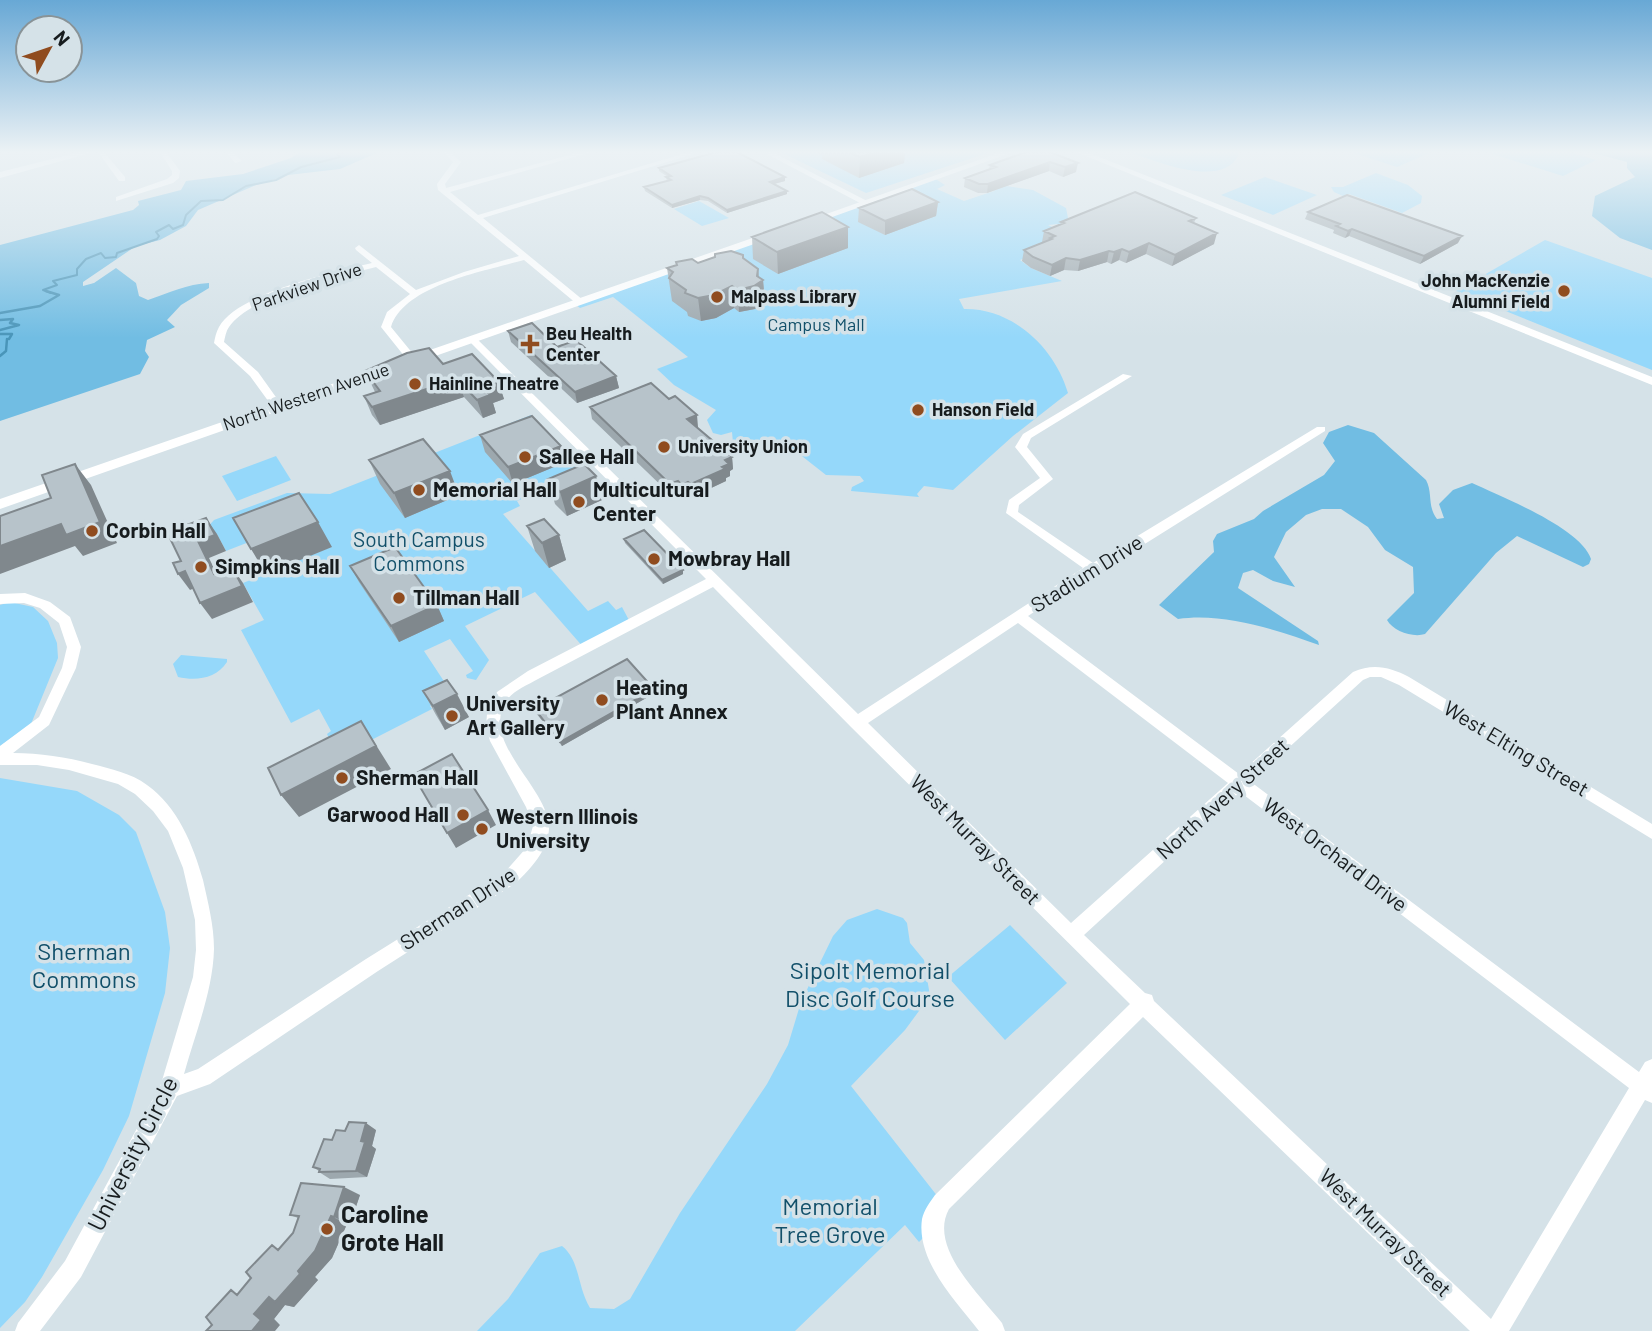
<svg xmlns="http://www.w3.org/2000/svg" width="1652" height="1331" font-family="Barlow,sans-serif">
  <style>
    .green { fill: #95d8fa }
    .forest { fill: #71bde3 }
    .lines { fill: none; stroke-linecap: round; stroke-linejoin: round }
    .stream-far1 { stroke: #4995b9; stroke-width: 2 }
    .stream { stroke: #4995b9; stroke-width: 2.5 }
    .minor { fill: #fff; fill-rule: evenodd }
    .tertiary { fill: #fff; fill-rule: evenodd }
    .wall { fill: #9da8ae }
    .shaded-wall { fill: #80888d }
    .building { fill: #b7c3ca; stroke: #80888d; stroke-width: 2 }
    .poi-dot { fill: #904c1f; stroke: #d5e2e8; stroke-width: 2.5 }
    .labels { text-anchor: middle; stroke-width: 7; stroke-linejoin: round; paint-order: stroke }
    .far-poi-label { font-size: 18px; font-weight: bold; fill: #171c1e; stroke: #d5e2e8; text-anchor: start }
    .far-street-label { font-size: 18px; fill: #171c1e; stroke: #d5e2e8 }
    .far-park-label { font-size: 18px; fill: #12506a; stroke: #d5e2e8 }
    .poi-label { font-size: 21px; font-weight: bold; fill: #171c1e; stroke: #d5e2e8; text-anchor: start }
    .park-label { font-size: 21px; fill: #12506a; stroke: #d5e2e8 }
    .street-label { font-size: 21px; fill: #171c1e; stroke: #d5e2e8 }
    .near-park-label { font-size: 24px; fill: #12506a; stroke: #d5e2e8 }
    .near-street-label { font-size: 24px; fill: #171c1e; stroke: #d5e2e8 }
    .near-poi-label { font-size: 24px; font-weight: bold; fill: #171c1e; stroke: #d5e2e8; text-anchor: start }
  </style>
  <rect width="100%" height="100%" fill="#d5e2e8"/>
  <path class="green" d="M780 152H991L866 193Z
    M1129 152H1239V154C1223 190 1156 161 1129 152Z
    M1351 152H1425L1429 153 1397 167Z
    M1486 152H1570L1596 160 1563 176Z
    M1376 173 1408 185 1422 196 1421 203 1402 213 1349 194 1343 196 1334 192 1331 187H1343Z
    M1265 177 1317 195 1273 215 1221 195Z
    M934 178 945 185 937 189 964 201 994 191 999 185 1033 190 1066 208 1069 223 1048 225 1061 231 1043 242 1053 247 1020 260 1031 268 1062 281 959 299 964 309C1013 308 1055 348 1068 393L1013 436 953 490 924 486 917 494 919 497 851 491 852 487 864 481 860 476 826 475 784 442 767 444 743 453 733 443 732 432 721 435 713 433 707 420 716 410 674 385 657 369 688 357 613 297 580 308 575 304Z
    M699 201 729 218 702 226 674 209Z
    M1545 240 1652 278V370L1456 291Z
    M531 415 587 472 517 501 520 506 503 514 588 611 608 601 616 610 622 607 631 624 584 648 535 592 465 626 489 660 476 680 467 678 466 675 473 671 450 639 424 651 453 695 430 706 432 709 338 757 327 734 331 731 319 709 291 723 241 630 264 620 243 583 331 547 312 517 226 551 217 534 205 530 214 520 287 493 330 494Z
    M276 456 291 480 237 501 222 476Z
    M10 602 33 607 48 621 57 643 58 658 31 724 0 746V605Z
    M181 655 227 659V662C216 679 196 681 178 677L173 664Z
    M0 778 77 791 119 815 136 832 165 912 170 948 165 993 129 1116 103 1170 42 1277 25 1302 0 1328Z
    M877 909 903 918 907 923 910 943 924 960 930 996 905 1030 851 1086 942 1202 931 1230 919 1242 905 1225 795 1331H477L508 1299 540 1253 562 1246C580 1260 577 1286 590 1308L614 1309 630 1299 680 1213 767 1084 788 1045 801 1002 833 936 847 920Z
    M1010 925 1067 983 1005 1040 948 977Z"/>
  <path class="forest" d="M300 152H379L340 169 288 175 256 185 198 210 186 226 160 240 136 246 83 282V286L94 283 116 268 136 283 139 296 148 300C169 293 187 284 209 283V288L181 305 167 320 175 327 147 340 145 351 149 357 140 374 0 421V245L133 210 139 205 138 201 181 190 186 181 243 174 291 158Z
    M1590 152H1652V250L1620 238 1592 216 1595 196 1635 177 1627 168V162Z
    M1348 425 1374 433 1426 480C1433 493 1427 506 1437 519L1444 518 1439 504 1453 490 1472 483C1502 497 1581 528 1591 559L1589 564 1583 567 1517 536 1496 553 1425 634C1413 638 1393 631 1387 620L1414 593 1413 567 1385 550 1368 527 1341 509H1322L1306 515 1286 532 1274 557 1295 587 1273 581 1253 570 1243 573 1238 588 1318 641 1319 645C1277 630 1223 612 1178 619L1159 605 1214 552 1213 541 1217 534 1254 519 1263 511 1324 475 1335 461 1323 443 1329 432Z"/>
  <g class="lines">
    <path class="stream-far1" d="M51 293 43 290 57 285 53 281 77 275V269L86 259 101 253 105 258 116 257 117 253 157 239 159 236 156 232 169 225 173 229 183 225 186 215 201 201 223 200 246 186 276 180 301 167 340 157 337 154 344 152"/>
    <path class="stream" d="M0 313 40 306 59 295 46 291
      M0 320 13 319 10 323 19 325 0 330
      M0 334H12L9 339
      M0 356 6 351 7 339"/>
    <path class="minor" d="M98 152H104L125 177V181H119Z
      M160 152H166L180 171 179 178 173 183 116 201V197L167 179 172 175V171Z
      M226 152H233L242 161 235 163Z
      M444 152H451L461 162 445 184 446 188 581 152H592L450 192 478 215 689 152H700L483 218 583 300V304H577L524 260C485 271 404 285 391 327L418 360 413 363 409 362 381 327 387 312 410 294 376 267C338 277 252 294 229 327 226 331 225 337 224 342L258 372 283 407 282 409H274L250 376 214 343C215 338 216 332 219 327 237 293 335 272 372 263L356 250 355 248 359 245 416 290 464 272 519 256 438 190 437 184 453 162Z
      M763 152H772L869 202 862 204Z
      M470 338H476L858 714 1083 568 1006 513 1009 500 1040 478 1015 447 1023 434 1123 374 1132 376 1031 438 1027 447 1053 479 1019 505 1018 512 1093 563 1317 427H1325V431L1124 557 1081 581 1028 616 1239 774 1353 672C1373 663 1390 667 1409 677L1652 824V839L1399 685 1381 677H1370L1363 680 1251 782 1639 1072 1645 1062 1652 1059V1103L1645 1100 1509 1331H1470L1143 1017 949 1209C928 1247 980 1295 1002 1323L1005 1331H979C956 1301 916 1261 922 1219 924 1210 930 1202 935 1195L1130 1004 851 727 713 587 538 679C528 685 514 690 507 700 478 742 550 788 549 829 548 851 530 869 516 883L378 971 210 1084 177 1096 81 1277 40 1331H15L18 1323 65 1261 161 1084 193 977 196 950 195 920 183 868 168 831 153 811 135 794 118 784 69 770 37 765H0V746L39 717 62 668 67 647 59 623 40 608 24 603 0 604V594L25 593 50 602 70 617 81 647 76 668 49 725 13 753C40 753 66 757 92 764 111 769 131 773 147 785 178 807 193 845 203 880 208 903 214 925 214 949 213 991 195 1034 184 1074L198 1069 366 959 504 873 527 847 533 826 526 807 490 741 486 727 487 714 497 692 528 671 706 579 470 342ZM1018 623 1228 783 1071 923 868 723ZM1240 792 1629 1088 1491 1319 1154 1001 1152 995 1145 993 1084 935Z"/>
    <path class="tertiary" d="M80 152H94L0 178V172Z
      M1001 152H1013L810 225 801 223Z
      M1076 152H1087L1652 377V385Z
      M773 231 778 234 777 236 0 509V499Z"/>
  </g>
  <path class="wall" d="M814 152H905L904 163 859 178 822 159V155Z
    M1026 152 1076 172 1063 177 1049 171 987 193H978L964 187 965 178 989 169 990 165Z
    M659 168 785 181 774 184 787 194 727 213 708 201 700 200 672 208 645 191 644 187 667 181 666 177H668L659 171Z
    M938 202 936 216 885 235 858 222 859 208Z
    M1308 212 1458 243 1420 264 1349 236 1345 238 1333 233 1334 230 1305 219Z
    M1196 218 1194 223 1214 244 1172 266 1146 254 1126 263 1119 260 1111 264 1107 262 1078 271 1064 270 1050 276 1031 268 1022 261 1024 250 1043 242H1042L1044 231 1060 224 1061 222Z
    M752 237 848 248 778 274 753 259Z
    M743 259 758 269 759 277 763 280 765 303 755 309 739 312 734 308 716 318 701 321 688 316 687 312 672 301 667 268 698 263Z
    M508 331 557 347 616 376 619 388 577 403 511 342Z
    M443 364 498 381 504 399 493 403 496 413 483 418 464 397 380 425 372 415 364 396 375 392 365 371Z
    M590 407 698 427 697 428 732 457 733 469 730 471V476L726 478V481L692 497 690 494 684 497 679 493 672 496 592 419Z
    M480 435 561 446 566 462 513 484 485 452Z
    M369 460 459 495 405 518 380 484Z
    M596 476 602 500 567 516 555 504 548 479Z
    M527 526 559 535 566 560 549 568 535 551Z
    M624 539 683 570V574L663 584 625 543Z
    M350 566 437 605 444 621 399 642 359 582Z
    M654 689 655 693 562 746 536 713 535 709Z
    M423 691 469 717 445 730 436 715Z
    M376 1130 372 1146 376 1149 367 1177 330 1179 319 1172V1171L313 1167 332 1140Z
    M360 1195 350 1224H347L332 1258 315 1277 318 1280 294 1307 285 1305 274 1319 280 1325 239 1292 293 1233 298 1218 290 1215Z"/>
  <path class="shaded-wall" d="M877 152H905L904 163 859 178 860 157Z
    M1050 162 1049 171 987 193 988 184Z
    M1078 163 1076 172 1063 177 1065 167Z
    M785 177V181L770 185V182Z
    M787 191V194L727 213V210Z
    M700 196V200L672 208V205Z
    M938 202 936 216 885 235V221Z
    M848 227V248L778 274 777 252Z
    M1352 229 1349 236 1345 238 1348 231Z
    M1217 233 1214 244 1172 266 1175 255Z
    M1462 236 1458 243 1420 264 1424 256Z
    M1149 243 1146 254 1126 263 1129 252Z
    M1122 249 1119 260 1111 264 1114 252Z
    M1109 251 1107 262 1078 271 1080 260Z
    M1066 258 1064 270 1050 276 1052 265Z
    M758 269 759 283 763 280 765 303 755 309 739 312 738 290 757 276Z
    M732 286 734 308 716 318 701 321 698 298Z
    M616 376 619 388 577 403 575 392Z
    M457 379 464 397 380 425 372 407Z
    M498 381 504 399 493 403 496 413 483 418 477 400 482 386Z
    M697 415 698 427 689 431 687 419Z
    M561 446 566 462 513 484 508 467Z
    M732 457 733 469 730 471V476L726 478V481L692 497 691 484 722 467 725 460Z
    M75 464 91 485 117 543 83 556 75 546 0 574V546L61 524Z
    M450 471 459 495 405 518 394 493Z
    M596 476 602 500 567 516 560 492Z
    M678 481 679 493 672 496 670 484Z
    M688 482 690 494 684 497 682 485Z
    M206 518 217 534 226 551 209 558 225 591 214 574 198 541Z
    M318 522 332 547 266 574 251 549Z
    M559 535 566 560 549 568 542 543Z
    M232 567 243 583 253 602 212 619 200 603Z
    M683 570V574L663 584 662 580Z
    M185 571 197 587 190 590 178 574Z
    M437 605 444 621 399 642 391 626Z
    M654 689 655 693 562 746 560 742Z
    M457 694 469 717 445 730 433 706Z
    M361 721 391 769 299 817 281 795Z
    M488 810 496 825 456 848 447 833Z
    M366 1123 376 1130 372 1146 376 1149 367 1177 356 1171 361 1141Z
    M344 1187 360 1195 350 1224 334 1217Z
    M331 1216 347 1224 332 1258 315 1277 318 1280 294 1307 285 1305 274 1319 280 1325 275 1331H252L254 1314 269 1297 298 1271Z"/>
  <path class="building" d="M717 152H737L785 177 770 182 787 191 727 210 708 198 700 196 672 205 644 187 671 180 666 177 671 176 659 168Z
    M848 152H877L860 157Z
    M1026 152H1050L1078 163 1065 167 1050 162 988 184H979L965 178 996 167 990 165Z
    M912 189 938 202 885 221 859 208Z
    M1135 192 1196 218 1189 221 1217 233 1175 255 1149 243 1129 252 1122 249 1114 252 1109 251 1080 260 1066 258 1052 265 1033 257 1024 250 1052 239 1050 238 1055 236 1044 231 1064 223 1061 222Z
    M1347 195 1462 236 1424 256 1352 229 1348 231 1336 226 1340 224 1308 212Z
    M822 212 848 227 777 252 752 237Z
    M731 251 743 255V258L758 269 757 276 763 280 754 286 738 290 732 286 714 295 698 298 685 293 686 290 669 278 673 272 667 268 677 265 676 262 692 259 698 263 715 257V254Z
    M532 323 557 347 576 340 616 376 575 392 508 331Z
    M429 348 443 364 472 354 498 381 482 386 490 395 477 400 457 379 372 407 364 396 380 391 365 371 407 353Z
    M651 383 669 399 675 396 697 415 687 419 732 457 725 460 729 464 722 467 725 469 691 484 688 482 682 485 678 481 670 484 590 407Z
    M532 416 561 446 508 467 480 435Z
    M423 439 450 471 394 493 369 460Z
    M75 464 100 522 66 535 61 524 0 546V516L51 498 42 475Z
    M584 464 596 476 560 492 548 479Z
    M299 493 318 522 251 549 233 518Z
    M206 518 215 535 198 541 214 574 232 567 242 586 200 603 185 571 178 574 173 563 181 561 167 532Z
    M544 519 559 535 542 543 527 526Z
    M644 530 683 570 662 580 624 539Z
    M395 547 437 605 391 626 350 566Z
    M627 659 654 689 560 742 535 709Z
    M447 680 457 694 433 706 423 691Z
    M361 721 376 746 281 795 268 768Z
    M452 754 488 810 447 833 413 775Z
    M349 1122 366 1123 361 1141 365 1142 356 1171 319 1172 320 1169 313 1167 324 1139 332 1140 336 1130 345 1131Z
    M301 1183 344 1187 334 1217 331 1216 315 1251 298 1271 300 1274 275 1302 269 1297 254 1314 261 1320 252 1331H206L212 1325 206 1317 231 1290 237 1295 251 1278 246 1272 272 1245 278 1250 293 1233 299 1216 290 1215Z"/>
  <linearGradient id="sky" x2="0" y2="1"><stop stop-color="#68a8d5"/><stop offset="0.45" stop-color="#ecf2f5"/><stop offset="1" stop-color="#ecf2f5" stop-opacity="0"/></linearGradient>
  <rect width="1652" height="338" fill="url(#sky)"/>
  <g class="poi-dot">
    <circle cx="1564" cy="291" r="7"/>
    <circle cx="717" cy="297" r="7"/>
    <path d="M526.5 333.5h7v7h7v7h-7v7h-7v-7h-7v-7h7z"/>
    <circle cx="415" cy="384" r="7"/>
    <circle cx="918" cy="410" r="7"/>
    <circle cx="664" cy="447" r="7"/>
    <circle cx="525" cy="457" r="7"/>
    <circle cx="419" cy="490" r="7"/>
    <circle cx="579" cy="502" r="7"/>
    <circle cx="92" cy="531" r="7"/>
    <circle cx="654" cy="559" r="7"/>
    <circle cx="201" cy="567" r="7"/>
    <circle cx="399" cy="598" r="7"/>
    <circle cx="602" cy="700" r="7"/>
    <circle cx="452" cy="716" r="7"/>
    <circle cx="342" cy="778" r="7"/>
    <circle cx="463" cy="815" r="7"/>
    <circle cx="482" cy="829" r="7"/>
    <circle cx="327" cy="1229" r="7"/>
  </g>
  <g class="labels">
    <g class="far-poi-label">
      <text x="1550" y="287" text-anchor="end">John MacKenzie<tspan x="1550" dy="21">Alumni Field</tspan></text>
      <text x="731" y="303">Malpass Library</text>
      <text x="546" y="340">Beu Health<tspan x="546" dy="21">Center</tspan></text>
      <text x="429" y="390">Hainline Theatre</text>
      <text x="932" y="416">Hanson Field</text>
      <text x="678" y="453">University Union</text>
    </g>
    <g class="far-street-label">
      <text transform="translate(307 287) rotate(-19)" y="6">Parkview Drive</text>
      <text transform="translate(306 397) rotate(-19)" y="6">North Western Avenue</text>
    </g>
    <g class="far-park-label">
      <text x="816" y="331">Campus Mall</text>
    </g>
    <g class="poi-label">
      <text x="539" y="464">Sallee Hall</text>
      <text x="433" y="497">Memorial Hall</text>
      <text x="593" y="497">Multicultural<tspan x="593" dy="24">Center</tspan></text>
      <text x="106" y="538">Corbin Hall</text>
      <text x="668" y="566">Mowbray Hall</text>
      <text x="215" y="574">Simpkins Hall</text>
      <text x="413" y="605">Tillman Hall</text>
      <text x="616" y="695">Heating<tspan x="616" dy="24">Plant Annex</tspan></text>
      <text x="466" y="711">University<tspan x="466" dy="24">Art Gallery</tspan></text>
      <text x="356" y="785">Sherman Hall</text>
      <text x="449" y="822" text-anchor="end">Garwood Hall</text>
      <text x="496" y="824">Western Illinois<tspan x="496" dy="24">University</tspan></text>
    </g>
    <g class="park-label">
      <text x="419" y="547">South Campus<tspan x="419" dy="24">Commons</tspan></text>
    </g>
    <g class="street-label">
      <text transform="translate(1087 574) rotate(-32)" y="7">Stadium Drive</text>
      <text transform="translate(1516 749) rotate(31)" y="7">West Elting Street</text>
      <text transform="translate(1223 799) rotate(-42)" y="7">North Avery Street</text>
      <text transform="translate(975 840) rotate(45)" y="7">West Murray Street</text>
      <text transform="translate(1335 855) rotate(37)" y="7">West Orchard Drive</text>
      <text transform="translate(458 909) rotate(-33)" y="7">Sherman Drive</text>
      <text transform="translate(1385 1233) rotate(44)" y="7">West Murray Street</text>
    </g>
    <g class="near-park-label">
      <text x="84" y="960">Sherman<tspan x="84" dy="28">Commons</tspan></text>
      <text x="870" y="979">Sipolt Memorial<tspan x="870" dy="28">Disc Golf Course</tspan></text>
      <text x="830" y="1215">Memorial<tspan x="830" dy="28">Tree Grove</tspan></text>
    </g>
    <g class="near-street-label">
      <text transform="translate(133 1154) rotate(-63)" y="8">University Circle</text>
    </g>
    <g class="near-poi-label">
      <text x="341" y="1223">Caroline<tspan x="341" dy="28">Grote Hall</tspan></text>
    </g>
  </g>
  <g transform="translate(49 49) rotate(50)"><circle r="33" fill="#d5e2e8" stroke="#899397" stroke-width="2"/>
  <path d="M0-5L12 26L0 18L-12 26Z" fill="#904c1f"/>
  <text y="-10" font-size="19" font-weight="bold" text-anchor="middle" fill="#171c1e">N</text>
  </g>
</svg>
